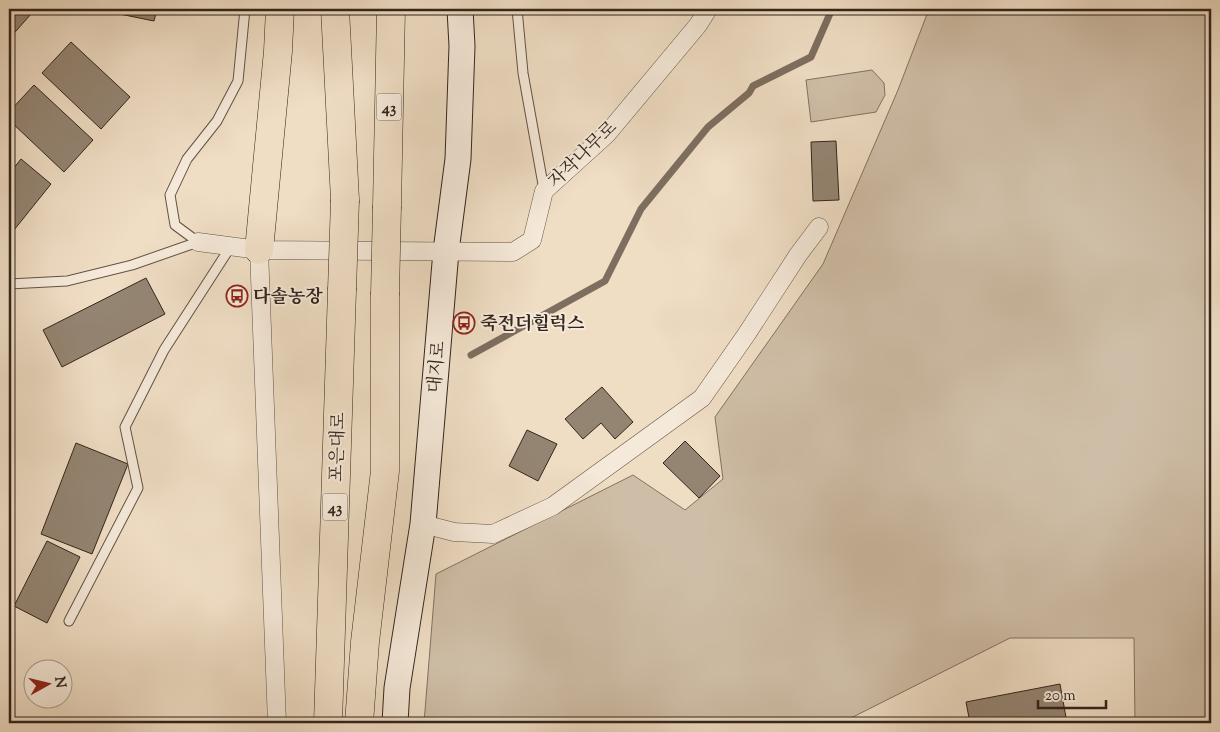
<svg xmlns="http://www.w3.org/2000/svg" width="1220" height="732" font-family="'Sorts Mill Goudy','Noto Serif KR',serif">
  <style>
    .green { fill: #cfbea7; stroke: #807262 }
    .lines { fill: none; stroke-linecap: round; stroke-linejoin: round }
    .stream { stroke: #7d6e5f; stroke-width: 7 }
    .building { fill: #948573; stroke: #32251c }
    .lane-casing { stroke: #615346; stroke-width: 11 }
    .street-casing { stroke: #615346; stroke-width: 19 }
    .secondary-casing { stroke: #32251c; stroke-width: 27 }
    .highway-casing { stroke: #32251c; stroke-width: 29 }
    .path { stroke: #32251c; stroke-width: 3; stroke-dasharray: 4 2.5; stroke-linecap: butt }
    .lane { stroke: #f5e9d9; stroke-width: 9 }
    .street { stroke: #f5e9d9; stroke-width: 18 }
    .secondary { stroke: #f5e9d9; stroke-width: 25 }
    .highway { stroke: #efddc4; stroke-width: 28 }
    .highway-bridge-casing { stroke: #32251c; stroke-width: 29; stroke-linecap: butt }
    .highway-bridge { stroke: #efddc4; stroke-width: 28 }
    .labels { text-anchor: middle; stroke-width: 4; stroke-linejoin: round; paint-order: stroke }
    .shield { fill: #f5e9d9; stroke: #6c6055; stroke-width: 1 }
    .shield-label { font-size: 16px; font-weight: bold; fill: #32251c }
    .street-label { font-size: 18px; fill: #32251c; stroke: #f5e9d9 }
    .poi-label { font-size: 18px; font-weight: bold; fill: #32251c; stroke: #f5e9d9; text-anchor: start }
  </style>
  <rect width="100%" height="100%" fill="#efddc4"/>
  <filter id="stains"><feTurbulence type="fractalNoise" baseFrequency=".004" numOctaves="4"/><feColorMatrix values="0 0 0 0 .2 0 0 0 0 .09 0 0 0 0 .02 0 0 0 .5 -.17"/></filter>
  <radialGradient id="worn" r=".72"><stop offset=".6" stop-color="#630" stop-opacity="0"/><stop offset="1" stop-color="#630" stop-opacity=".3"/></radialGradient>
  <path class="green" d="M929 9H1211V723H1135L1134 638H1010L841 723H424L436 574 633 475 685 510 723 479 715 417 823 264 898 90Z
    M872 70 884 83 885 95 876 112 811 122 806 80Z"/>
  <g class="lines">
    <path class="stream" d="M471 355 605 281 641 209 708 127 749 93 753 86 811 57 832 9"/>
  </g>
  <path class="building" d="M9 9H24L31 14 9 39Z
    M105 9H157L154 21 105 11Z
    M71 42 130 97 101 129 42 73Z
    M34 85 93 140 64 172 9 120V112Z
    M836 141 839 200 813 201 811 142Z
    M21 159 51 184 10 235 9 234V174Z
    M146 278 165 314 62 367 43 330Z
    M602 387 633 422 615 439 601 423 583 439 565 419Z
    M527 430 557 444 538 481 509 466Z
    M685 441 720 476 699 498 663 463Z
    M76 443 128 464 92 554 41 534Z
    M47 541 80 557 47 623 14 606Z
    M1060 684 1067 723H970L966 702Z"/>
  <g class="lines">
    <g class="lane-casing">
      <path id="lane" d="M517 9 523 73 544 190
        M198 242 175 225 170 195 187 159 217 121 238 81 245 9
        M9 284 67 281 132 265 198 242
        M69 621 138 488 125 427 164 350 231 246"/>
    </g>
    <g class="street-casing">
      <path id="street" d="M198 242 259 250 513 252 532 240 544 191 607 134 698 25 708 9
        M259 250 277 723
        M423 524 454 532 493 534 553 506 702 398 746 335 798 255 819 227"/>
    </g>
    <g class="secondary-casing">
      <path id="secondary" d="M395 723 397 688 423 524 446 251 458 159 462 46 460 9"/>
    </g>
    <g class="highway-casing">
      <path id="highway" d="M335 9 345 200
        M387 206 391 9
        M259 250 278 51 280 9
        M328 723 342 290
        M359 723 365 642 385 471V295"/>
    </g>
    <path class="path" d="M1206 723 1211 718"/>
    <use href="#lane" class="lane"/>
    <use href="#street" class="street"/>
    <use href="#secondary" class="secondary"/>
    <use href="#highway" class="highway"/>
    <g class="highway-bridge-casing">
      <path id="highway-bridge" d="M342 290 345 200
        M385 295 387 206"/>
    </g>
    <use href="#highway-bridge" class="highway-bridge"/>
  </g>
  <defs>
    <g id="bus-ring" transform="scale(1.125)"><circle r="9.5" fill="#f5e9d9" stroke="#8f2418" stroke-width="1.5"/><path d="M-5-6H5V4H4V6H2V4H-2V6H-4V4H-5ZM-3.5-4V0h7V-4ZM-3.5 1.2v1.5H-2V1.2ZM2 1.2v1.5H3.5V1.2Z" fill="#8f2418"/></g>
  </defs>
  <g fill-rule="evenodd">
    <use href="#bus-ring" x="237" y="296"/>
    <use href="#bus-ring" x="464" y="323"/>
  </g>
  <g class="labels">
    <g class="shield">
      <rect x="376.5" y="93.5" width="25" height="27" rx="4"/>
      <rect x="322.5" y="493.5" width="25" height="27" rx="4"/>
    </g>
    <g class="shield-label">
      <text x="389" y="113">43</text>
      <text x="335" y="513">43</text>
    </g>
    <g class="street-label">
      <text transform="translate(582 154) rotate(-44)" y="6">자작나무로</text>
      <text transform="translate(436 367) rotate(-85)" y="6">대지로</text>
      <text transform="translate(337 447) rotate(-88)" y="6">포은대로</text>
    </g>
    <g class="poi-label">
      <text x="253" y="302">다솔농장</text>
      <text x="480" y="329">죽전더힐럭스</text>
    </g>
  </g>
  <rect width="1220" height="732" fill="none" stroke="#efddc4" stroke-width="30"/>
  <rect x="10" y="10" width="1200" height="712" fill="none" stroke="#32251c" stroke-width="2.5"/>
  <rect x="15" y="15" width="1190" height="702" fill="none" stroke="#32251c"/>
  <g transform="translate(48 684) rotate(82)"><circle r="24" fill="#f5e9d9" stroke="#a79b8d"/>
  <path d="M0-4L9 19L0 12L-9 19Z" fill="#8f2418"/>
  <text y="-8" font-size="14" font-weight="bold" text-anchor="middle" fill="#32251c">N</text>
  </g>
  <path d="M1038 700v8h68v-8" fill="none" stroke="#32251c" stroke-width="2.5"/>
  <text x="1045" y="700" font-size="15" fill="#32251c" stroke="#f5e9d9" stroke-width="4" paint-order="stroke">20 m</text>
  <rect width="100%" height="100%" filter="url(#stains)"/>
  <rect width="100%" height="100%" fill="url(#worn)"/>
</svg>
